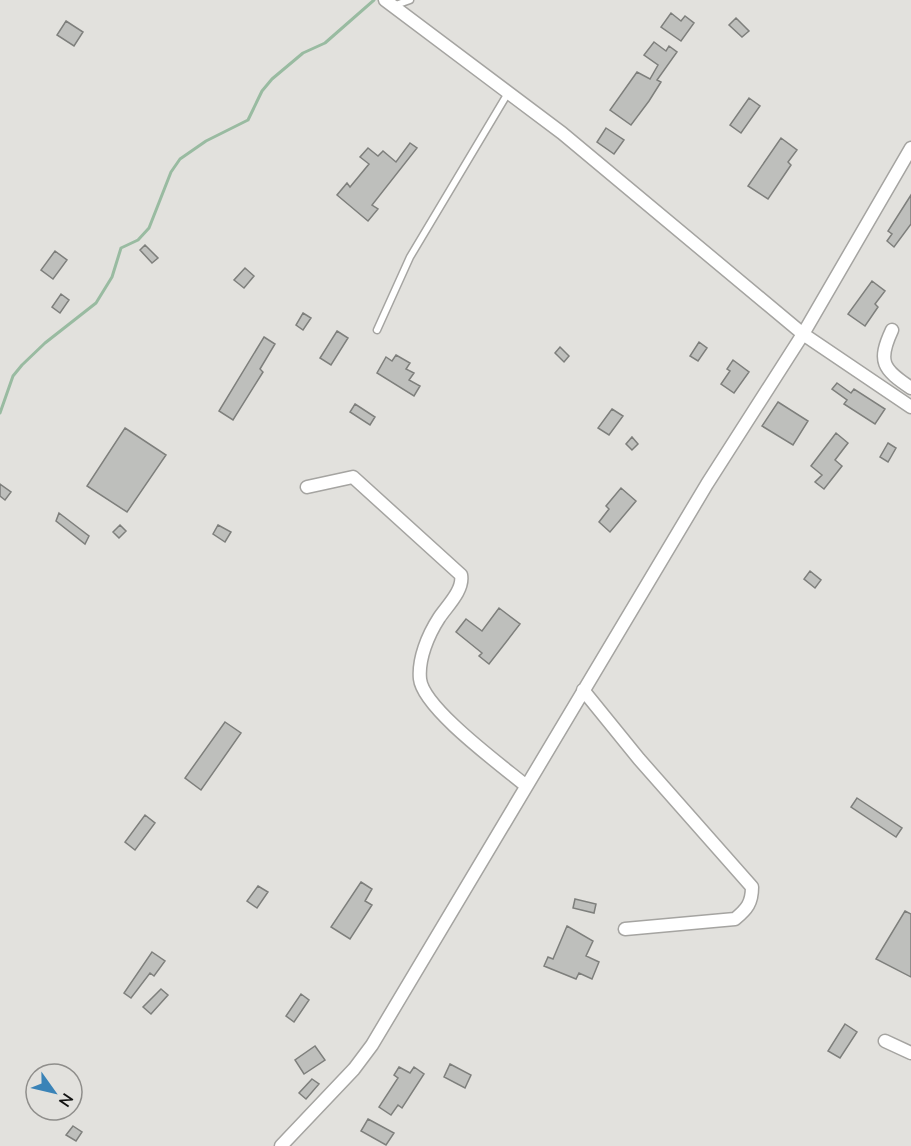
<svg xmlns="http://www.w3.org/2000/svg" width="911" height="1146" font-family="'Nunito Sans',sans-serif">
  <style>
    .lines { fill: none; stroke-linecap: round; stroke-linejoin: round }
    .stream { stroke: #99bba1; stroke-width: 3 }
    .building { fill: #bebfbc; stroke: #7e7f7c; stroke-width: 1.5 }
    .service-casing { stroke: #a5a4a1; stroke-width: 9 }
    .minor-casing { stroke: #a5a4a1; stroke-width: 15 }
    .service { stroke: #fff; stroke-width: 6 }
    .minor { stroke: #fff; stroke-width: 12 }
  </style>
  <rect width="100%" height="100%" fill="#e2e1dd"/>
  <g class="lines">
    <path class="stream" d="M0 413 13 376 22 365 45 343 96 303 112 277 121 248 138 240 149 228 171 172 180 159 206 141 248 120 262 91 272 79 303 53 325 43 374 0"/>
  </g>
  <path class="building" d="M671 13 681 21 685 16 694 23 681 41 661 27Z
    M736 18 749 31 742 37 729 25Z
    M66 21 83 32 74 46 57 35Z
    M654 42 666 51 669 46 677 52 657 80 661 82 649 101 631 125 610 110 637 72 650 79 658 65 644 55Z
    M749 98 760 106 741 133 730 125Z
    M606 128 624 140 614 154 597 142Z
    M781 138 797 150 788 162 791 165 768 199 748 186Z
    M410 143 417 148 372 205 378 209 368 221 337 195 347 183 350 187 369 164 360 157 368 148 378 156 383 151 396 162Z
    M911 195V224L894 247 887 241 892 234 888 231Z
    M145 245 158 258 152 263 140 250Z
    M55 251 67 260 53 279 41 270Z
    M245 268 254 276 244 288 234 280Z
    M872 281 885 291 875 304 878 307 865 326 848 314Z
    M61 294 69 300 60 313 52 307Z
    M303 313 311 318 303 330 296 325Z
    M337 331 348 338 331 365 320 358Z
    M264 337 275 344 260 369 263 372 233 420 219 411Z
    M699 342 707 348 698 361 690 356Z
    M560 347 569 356 564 362 555 353Z
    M396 355 410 363 406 369 414 373 409 380 420 386 414 396 377 373 386 357 392 361Z
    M733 360 749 372 734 393 721 384 730 371 727 369Z
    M837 383 851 393 854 389 885 409 875 424 844 404 847 400 832 389Z
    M778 402 808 421 793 445 762 426Z
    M355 404 375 417 370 425 350 412Z
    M612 409 623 416 609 435 598 428Z
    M125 428 166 455 127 512 87 486Z
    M836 433 848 443 835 460 842 466 824 489 815 482 822 475 811 466Z
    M632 437 638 444 632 450 626 444Z
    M888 443 896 448 888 462 880 457Z
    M0 484 11 492 5 500 0 496Z
    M621 488 636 501 610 532 599 522 609 509 606 506Z
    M59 513 89 536 85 544 56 521Z
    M120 525 126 531 119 538 113 532Z
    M218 525 231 532 225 542 213 534Z
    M810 571 821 580 815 588 804 579Z
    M499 608 520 624 489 664 479 656 482 653 456 632 466 619 482 631Z
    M225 722 241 733 201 790 185 778Z
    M857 798 902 828 896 837 851 807Z
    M145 815 155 823 135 850 125 842Z
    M361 882 372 889 365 901 372 905 350 939 331 927Z
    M258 886 268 892 257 908 247 901Z
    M575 899 596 904 594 913 573 908Z
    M905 911 911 914V977L876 959Z
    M567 926 593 941 586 956 599 962 592 979 579 973 576 979 544 966 548 957 553 959Z
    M152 952 165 961 154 976 150 973 131 998 124 993Z
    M161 989 168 995 151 1014 143 1007Z
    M301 994 309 1000 294 1022 286 1016Z
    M845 1024 857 1032 840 1058 828 1051Z
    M315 1046 325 1060 304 1074 295 1060Z
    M450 1064 471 1075 465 1088 444 1077Z
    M399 1067 410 1073 414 1067 424 1074 402 1108 398 1105 391 1115 379 1107 398 1078 394 1075Z
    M312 1079 319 1084 306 1099 299 1093Z
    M368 1119 394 1133 386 1145 361 1131Z
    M73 1126 82 1132 76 1141 66 1135Z"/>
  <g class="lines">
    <g class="service-casing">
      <path id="service" d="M393 6 410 0
        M377 330 410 257 508 93"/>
    </g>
    <g class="minor-casing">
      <path id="minor" d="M385 0 562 133 803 334 911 407
        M892 330C877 362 883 369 911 388
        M307 487 353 477 461 575C464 590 447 606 439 618 428 635 418 659 420 679 423 708 501 765 525 785
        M583 690 639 759 752 887C752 903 747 909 735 919L625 929
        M885 1041 911 1053
        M281 1146 354 1069 372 1045 707 484 803 334 911 148"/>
    </g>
    <use href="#service" class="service"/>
    <use href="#minor" class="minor"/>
  </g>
  <g transform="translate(54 1092) rotate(124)"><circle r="28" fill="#e2e1dd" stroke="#8f8e8b" stroke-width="1.5"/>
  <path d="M0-4.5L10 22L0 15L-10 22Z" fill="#3a83b7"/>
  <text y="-9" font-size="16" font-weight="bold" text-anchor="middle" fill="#121211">N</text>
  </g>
</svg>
